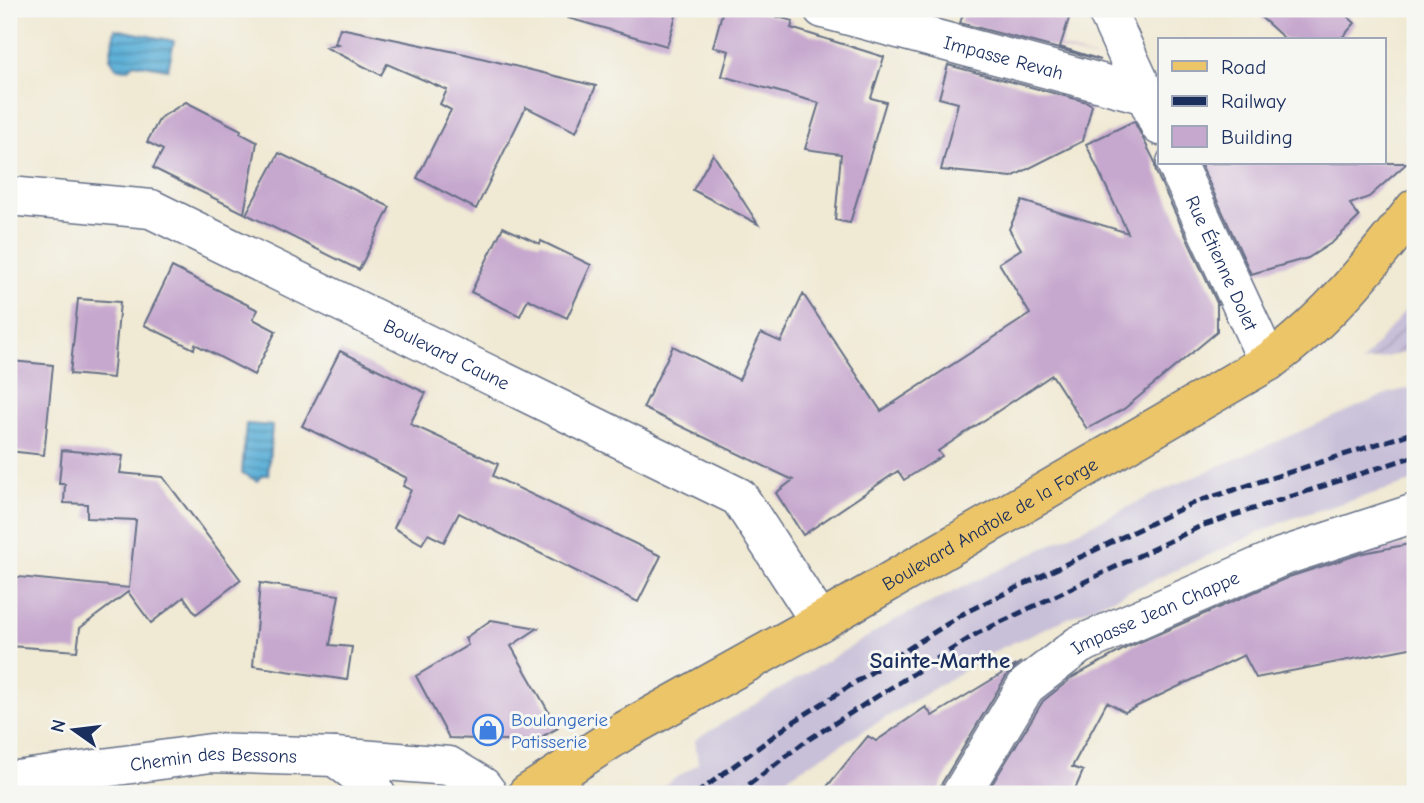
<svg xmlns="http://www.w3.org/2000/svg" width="1424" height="803" font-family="'Comic Neue',sans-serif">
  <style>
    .industrial { fill: url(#industrial-furrows) }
    .railway { fill: #c8bfd8 }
    .water { fill: url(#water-rules); stroke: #3b6f9a; stroke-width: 2 }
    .building { fill: #c6a7ce }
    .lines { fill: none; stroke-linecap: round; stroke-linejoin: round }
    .minor-casing { stroke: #667087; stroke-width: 41 }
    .major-casing { stroke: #667087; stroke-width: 41 }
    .minor { stroke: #fff; stroke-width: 38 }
    .major { stroke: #edc569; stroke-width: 38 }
    .rail { stroke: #1b2f5e; stroke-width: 5; stroke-dasharray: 10 5; stroke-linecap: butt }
    .labels { text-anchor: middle; stroke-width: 6; stroke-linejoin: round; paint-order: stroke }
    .street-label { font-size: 19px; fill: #1b2f5e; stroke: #f6f6f2 }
    .shop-label { font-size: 19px; fill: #366cbe; stroke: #f6f6f2; text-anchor: start }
    .quarter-label { font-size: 23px; font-weight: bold; fill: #1b2f5e; stroke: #f6f6f2 }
  </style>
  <defs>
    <pattern id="industrial-furrows" width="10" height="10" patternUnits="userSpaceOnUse" patternTransform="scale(1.75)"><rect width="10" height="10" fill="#c8bfd8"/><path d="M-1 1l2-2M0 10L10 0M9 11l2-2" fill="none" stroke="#aba4bc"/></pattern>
    <pattern id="water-rules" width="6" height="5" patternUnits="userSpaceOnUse" patternTransform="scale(1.75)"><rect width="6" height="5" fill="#5bafd7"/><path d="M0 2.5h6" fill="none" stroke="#4a8fb2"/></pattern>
  </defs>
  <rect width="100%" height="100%" fill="#f6f6f2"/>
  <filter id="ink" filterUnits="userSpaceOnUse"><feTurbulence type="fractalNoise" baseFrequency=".0143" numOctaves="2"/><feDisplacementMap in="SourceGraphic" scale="14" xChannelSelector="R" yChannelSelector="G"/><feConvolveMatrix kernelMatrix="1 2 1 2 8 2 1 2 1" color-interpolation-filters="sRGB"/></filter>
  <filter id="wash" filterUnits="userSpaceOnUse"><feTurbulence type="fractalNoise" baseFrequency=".00686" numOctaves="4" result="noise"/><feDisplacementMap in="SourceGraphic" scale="28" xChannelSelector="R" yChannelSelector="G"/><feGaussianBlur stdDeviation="1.57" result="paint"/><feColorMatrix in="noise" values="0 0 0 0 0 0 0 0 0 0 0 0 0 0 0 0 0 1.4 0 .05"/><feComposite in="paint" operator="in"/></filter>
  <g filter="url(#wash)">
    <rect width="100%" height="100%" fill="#f0e9d3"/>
    <path class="industrial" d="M1415 299V350L1361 363Z"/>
    <path class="railway" d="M1415 387V481L1290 519 999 649 760 794H651L698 764 695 740 897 619 1159 492 1389 393Z"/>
    <path class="water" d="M115 29 174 41 168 69 134 63 129 69 117 68 110 58Z
      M246 424 272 426 268 475H262L257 481 242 473Z"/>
    <g id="blocks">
      <path class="building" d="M569 9H678L667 46 568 18Z
        M723 9H747L793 21 791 28 884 57 871 98 886 102 850 223 835 220 841 154 805 149 819 103 722 76 729 51 713 47Z
        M965 9H1072L1060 47 1101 60 960 23Z
        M1252 9H1339L1355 23 1340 40H1286Z
        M340 28 465 54 596 86 576 132 526 107 476 209 417 178 451 110 440 104 447 90 387 64 381 75 325 47 338 44 335 43Z
        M948 65 1087 102 1092 105 1083 141 1012 177 941 170 958 103 939 98Z
        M186 102 241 130 240 133 257 142 244 213 153 168 163 150 147 142 160 118Z
        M1134 121 1154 160 1156 172 1217 303V332L1124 409 1087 429 1052 375 938 451 942 456 904 480 898 471 803 535 776 493 793 480 643 408 673 346 739 380 761 333 781 342 803 294 881 411 1030 314 999 263 1021 249 1009 229 1022 201 1128 233 1086 144Z
        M279 153 390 207 359 270 246 214Z
        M713 154 758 224 693 190Z
        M1200 163H1407L1369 197 1350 204 1359 217 1333 242 1308 258 1251 274Z
        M503 227 540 244 541 241 591 265 567 318 528 299 520 316 471 292Z
        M172 267 258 310 253 319 276 331 254 375 195 344 194 349 144 325Z
        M78 299 120 302 113 378 70 374Z
        M340 351 426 393 410 424 498 464 493 476 661 556 638 602 459 513 444 542 428 534 422 544 394 528 411 490 403 486 407 478 302 426Z
        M11 361 53 365 44 455 9 451Z
        M62 450 123 456 120 473 163 477 241 580 196 614 184 597 151 623 128 592 80 628 77 651 9 646V576L129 588 136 520 87 518V504L64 503 65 484H59Z
        M1415 543V647L1256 678 1244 655 1125 712 1107 702 1072 767 1083 771 1073 794H986L1043 701 1073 677 1126 648 1289 577 1363 553Z
        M260 583 339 595 330 645 352 647 347 680 253 666Z
        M491 620 538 628 511 646 558 728 534 741 449 738 416 676 468 645 465 638Z
        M1021 662 1007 675 942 783 939 794H821L868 736 876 741 926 707 932 716Z"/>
    </g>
  </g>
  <g filter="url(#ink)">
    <use href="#blocks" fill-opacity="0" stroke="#667087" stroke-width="2"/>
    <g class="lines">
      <g class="minor-casing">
        <g id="minor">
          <path id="s1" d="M823 9 1146 95"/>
          <path d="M1106 9 1160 126"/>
          <path id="s2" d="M1176 163 1268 362"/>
          <path id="s3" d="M9 196 151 209 739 497 820 622"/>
          <path d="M335 757 369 783 376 794"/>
          <path id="s4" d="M9 781 211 753 335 757 449 766 482 786 488 794"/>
          <path id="s5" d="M961 794 1026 686 1079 645 1281 557 1415 513"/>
        </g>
      </g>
      <g class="major-casing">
        <g id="major">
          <path id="s6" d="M527 794 624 731 820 622 1268 362C1327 320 1371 264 1415 208"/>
        </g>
      </g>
      <use href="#minor" class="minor"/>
      <use href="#major" class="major"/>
      <path class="rail" d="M696 794 790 724 966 612 1193 503 1415 432
        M737 794 803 743 978 633 1201 526 1415 456"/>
    </g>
  </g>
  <defs>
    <g id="shop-ring" transform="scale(1.575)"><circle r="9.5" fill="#f6f6f2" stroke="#3f7fe0" stroke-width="1.5"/><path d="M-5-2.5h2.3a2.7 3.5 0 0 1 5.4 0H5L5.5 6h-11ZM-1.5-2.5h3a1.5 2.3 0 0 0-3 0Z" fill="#3f7fe0"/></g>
  </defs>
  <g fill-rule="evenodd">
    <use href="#shop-ring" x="488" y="730"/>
  </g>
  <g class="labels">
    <g class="street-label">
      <text dy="7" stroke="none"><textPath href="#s1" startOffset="187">Impasse Revah</textPath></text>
      <text dy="7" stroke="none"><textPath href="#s2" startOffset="110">Rue Étienne Dolet</textPath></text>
      <text dy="7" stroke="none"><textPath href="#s3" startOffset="472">Boulevard Caune</textPath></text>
      <text dy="7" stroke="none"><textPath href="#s6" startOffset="536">Boulevard Anatole de la Forge</textPath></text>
      <text dy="7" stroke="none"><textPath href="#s5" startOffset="276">Impasse Jean Chappe</textPath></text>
      <text dy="7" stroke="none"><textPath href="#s4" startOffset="206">Chemin des Bessons</textPath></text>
    </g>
    <g class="shop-label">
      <text x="511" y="726">Boulangerie<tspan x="511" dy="22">Patisserie</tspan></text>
    </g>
    <g class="quarter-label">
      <text x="940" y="668">Sainte-Marthe</text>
    </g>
  </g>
  <rect width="1424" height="803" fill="none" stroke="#f6f6f2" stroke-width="35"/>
  <rect x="1158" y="38" width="228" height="126" fill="#f6f6f2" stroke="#9ea6b7" stroke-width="2"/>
  <rect x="1172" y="61" width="35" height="10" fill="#edc569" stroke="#9ea6b7" stroke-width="2"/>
  <text x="1221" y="74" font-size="21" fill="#1b2f5e">Road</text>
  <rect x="1172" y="96" width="35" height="10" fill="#1b2f5e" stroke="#9ea6b7" stroke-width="2"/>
  <text x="1221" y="108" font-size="21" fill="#1b2f5e">Railway</text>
  <rect x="1172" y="126" width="35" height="21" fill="#c6a7ce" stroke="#9ea6b7" stroke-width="2"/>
  <text x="1221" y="144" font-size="21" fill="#1b2f5e">Building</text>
  <g transform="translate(74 730) rotate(284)" stroke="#f6f6f2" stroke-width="5" paint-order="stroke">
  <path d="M0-5L12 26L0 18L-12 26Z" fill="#1b2f5e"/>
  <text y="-10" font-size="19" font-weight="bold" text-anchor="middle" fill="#1b2f5e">N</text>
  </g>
</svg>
